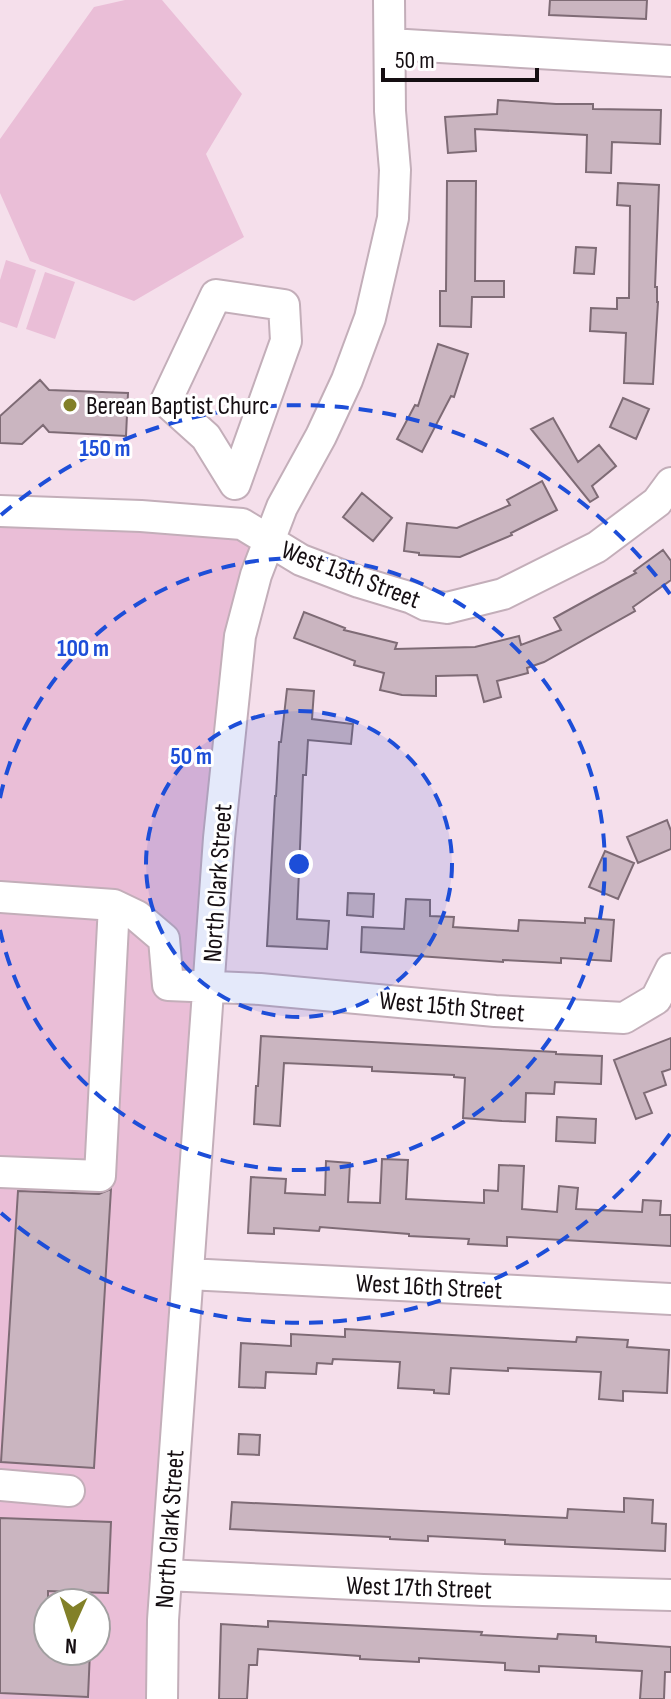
<svg xmlns="http://www.w3.org/2000/svg" width="671" height="1699" font-family="'Sofia Sans Condensed',sans-serif">
  <style>
    .green { fill: #eabed7; fill-rule: evenodd }
    .building { fill: #cab5c0; stroke: #7e6b75; stroke-width: 2 }
    .lines { fill: none; stroke-linecap: round; stroke-linejoin: round }
    .minor-casing { stroke: #c3aeb9; stroke-width: 34 }
    .minor { stroke: #fff; stroke-width: 30 }
    .ring { fill: none; stroke: #1d4ed8; stroke-width: 4; stroke-dasharray: 14 10 }
    .poi-dot { fill: #828028; stroke: #fff; stroke-width: 3 }
    .labels { text-anchor: middle; stroke-width: 6; stroke-linejoin: round; paint-order: stroke }
    .poi-label { font-size: 26px; fill: #150e12; stroke: #fff; text-anchor: start }
    .street-label { font-size: 26px; fill: #150e12; stroke: #fff }
    .centre { fill: #1d4ed8; stroke: #fff; stroke-width: 4 }
    .ring-label { font-size: 24px; text-anchor: middle; font-weight: bold; fill: #1d4ed8; stroke: #fff; stroke-width: 6; stroke-linejoin: round; paint-order: stroke }
  </style>
  <rect width="100%" height="100%" fill="#f5dfeb"/>
  <path class="green" d="M125 0H162L242 94 206 154 244 237 134 301 30 261 0 193V139L94 7Z
    M6 260 36 270 17 328 0 322V280Z
    M45 272 75 282 55 339 26 329Z
    M141 516 269 541 256 575 162 1699H0V519ZM48 1603H96V1651H48Z"/>
  <path class="building" d="M550 0H647L646 19 549 15Z
    M498 100 556 104H593V109L661 110 660 144 612 142 611 173 586 172 587 135 475 129 476 151 448 153 445 117 497 114Z
    M447 181H476L475 281H504V297H472L471 327 440 326V291H446Z
    M618 183 659 185 655 287H657V302H658L653 384 624 383 626 333 590 331 591 308 617 309V298H629L630 206 617 205Z
    M576 247 596 248 594 274 574 273Z
    M438 344 468 354 454 397 451 396 422 452 397 439 415 405 418 406Z
    M40 380 49 390 128 393 126 436 49 432 43 425 22 444 0 443V416Z
    M623 398 649 409 636 439 610 427Z
    M553 418 578 462 599 445 616 466 592 486 598 497 590 502 531 429Z
    M542 481 557 510 511 533 512 535 460 557 419 555V553L404 551 407 523 457 528 510 505 507 500Z
    M362 493 392 518 373 541 343 517Z
    M663 550 671 561V580L633 607 635 611 544 662 527 668 528 673 497 681 501 697 484 702 477 675 436 676V696L402 695 380 690 384 673 354 665 355 661 294 638 304 612 345 628 344 630 397 643 395 649 475 647 519 636 521 645 561 630 554 618 636 573 634 571Z
    M287 689 314 691 312 719 353 724 351 744 308 740 306 775H303L297 919 329 921 327 949 267 946 275 796H276L279 742H281Z
    M667 820 671 831V849L638 863 627 837Z
    M605 851 634 863 618 899 589 887Z
    M348 893 374 894 373 917 347 915Z
    M406 899 430 900V916L454 917 453 927 518 931 519 920 585 923V918L614 920 611 961 561 958V963L503 960V962L361 952 362 927 404 929Z
    M261 1036 556 1052V1054L602 1056 601 1084 555 1082 554 1094 526 1093 525 1122 502 1121 463 1118 465 1078 454 1077V1075L372 1071V1067L284 1063 280 1126 254 1124 256 1086H258Z
    M671 1038V1069L662 1072 666 1085 644 1093 652 1113 636 1119 614 1060Z
    M557 1117 596 1119 595 1143 556 1141Z
    M382 1159 408 1160 406 1199 484 1203V1190L498 1191 499 1165 524 1166 522 1209 557 1212 559 1186 578 1188 576 1209 642 1212 643 1200 661 1201 660 1215H671V1246L507 1237V1246L468 1244 469 1239 409 1236V1234L320 1227 319 1231 274 1228V1234L248 1233 251 1177 286 1179 285 1193 325 1195 326 1161 350 1163 348 1202 380 1203Z
    M111 1189 94 1468 1 1462 18 1191 99 1194Z
    M345 1329 576 1342 577 1337 628 1340 627 1347 669 1350 667 1393 623 1391V1401L599 1399 601 1372 508 1368V1371L451 1368 449 1394 434 1393V1390L398 1388 400 1362 333 1359 332 1364 317 1363 316 1374 266 1372 265 1388 239 1387 241 1343 291 1346V1334L345 1337Z
    M239 1434 260 1435 259 1455 238 1454Z
    M624 1498 653 1500 652 1523 666 1524 665 1551 505 1544V1540L428 1536V1541L390 1539V1537L230 1529 232 1502 567 1518 568 1509 624 1512Z
    M0 1518 111 1522 108 1593 48 1591V1651H90L88 1697 0 1693Z
    M268 1621 482 1632 481 1635 557 1639 558 1634 596 1636V1642L671 1647V1672H665L664 1699H640L642 1671 539 1666V1672L505 1670V1663L419 1658V1662L360 1659V1656L258 1649 257 1665H249L247 1699H219L221 1624 268 1627Z"/>
  <g class="lines">
    <g class="minor-casing">
      <path id="minor" d="M390 44 671 61
        M216 295 284 305 286 341 235 484 206 437 166 401Z
        M0 511 141 516 242 524 301 560 359 582 412 598 426 605 447 608 503 594 597 547 657 502 671 483
        M0 897 114 905 137 916 164 939 168 985 260 989 495 1011 624 1018 656 999 671 969
        M0 1172 100 1176 114 905
        M188 1274 671 1299
        M0 1485 69 1491
        M166 1575 483 1590 671 1595
        M162 1699 163 1620 219 838 240 636 256 575 282 507 321 436 347 380 370 318 393 218 395 170 390 111 389 0"/>
    </g>
    <use href="#minor" class="minor"/>
  </g>
  <circle cx="299" cy="864" r="153" fill="#1d4ed8" fill-opacity=".12"/>
  <g class="ring">
    <circle cx="299" cy="864" r="153"/>
    <path d="M0 798A306 306 0 1 1 0 930"/>
    <path d="M670 1134A459 459 0 0 1 1 1213M1 515A459 459 0 0 1 670 594"/>
  </g>
  <circle class="poi-dot" cx="70" cy="405" r="8"/>
  <g class="labels">
    <g class="poi-label">
      <text x="86" y="414">Berean Baptist Churc</text>
    </g>
    <g class="street-label">
      <text transform="translate(351 574) rotate(21)" y="9">West 13th Street</text>
      <text transform="translate(217 883) rotate(-86)" y="9">North Clark Street</text>
      <text transform="translate(452 1006) rotate(5)" y="9">West 15th Street</text>
      <text transform="translate(429 1286) rotate(3)" y="9">West 16th Street</text>
      <text transform="translate(169 1529) rotate(-86)" y="9">North Clark Street</text>
      <text transform="translate(419 1587) rotate(2)" y="9">West 17th Street</text>
    </g>
  </g>
  <circle cx="299" cy="864" r="12" class="centre"/>
  <g class="ring-label">
    <text x="105" y="456">150 m</text>
    <text x="83" y="656">100 m</text>
    <text x="191" y="764">50 m</text>
  </g>
  <g transform="translate(72 1627) rotate(183)"><circle r="38" fill="#ffffff" stroke="#a19fa0" stroke-width="2"/>
  <path d="M0-6L14 30L0 20L-14 30Z" fill="#828028"/>
  <text y="-12" font-size="22" font-weight="bold" text-anchor="middle" fill="#150e12">N</text>
  </g>
  <path d="M383 68v12h154v-12" fill="none" stroke="#150e12" stroke-width="4"/>
  <text x="395" y="68" font-size="24" fill="#150e12" stroke="#ffffff" stroke-width="6" paint-order="stroke">50 m</text>
</svg>
